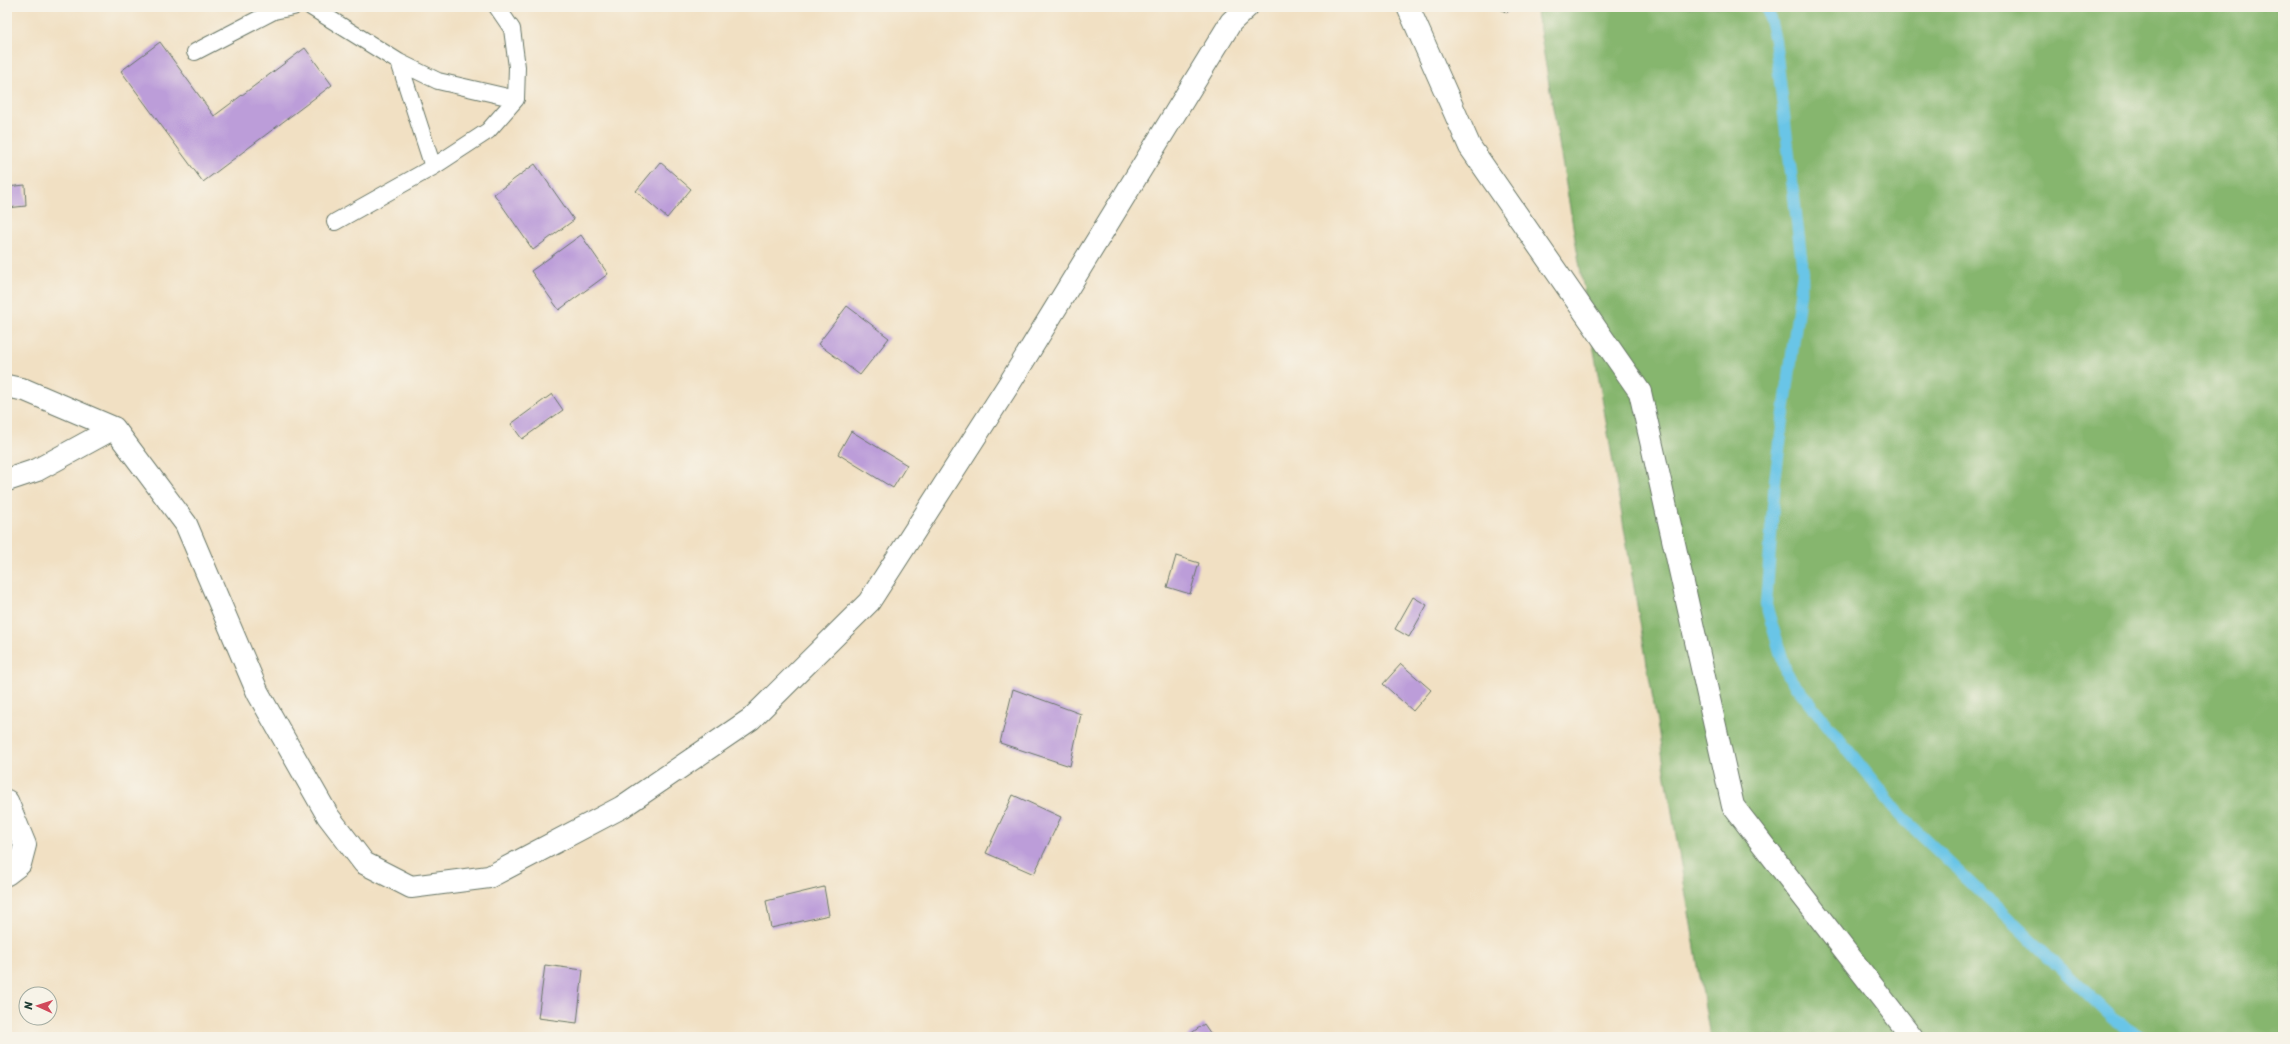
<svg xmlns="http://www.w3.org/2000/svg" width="2290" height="1044" font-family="Sriracha,sans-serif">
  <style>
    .forest { fill: #86b66e; stroke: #527a51 }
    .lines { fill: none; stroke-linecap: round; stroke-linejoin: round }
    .stream { stroke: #69c5e7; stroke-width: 12 }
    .building { fill: #bc9dd9 }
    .lane-casing { stroke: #687666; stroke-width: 18 }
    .street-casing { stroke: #687666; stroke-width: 24 }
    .lane { stroke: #fff; stroke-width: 16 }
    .street { stroke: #fff; stroke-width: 22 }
  </style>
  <rect width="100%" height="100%" fill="#f7f3e8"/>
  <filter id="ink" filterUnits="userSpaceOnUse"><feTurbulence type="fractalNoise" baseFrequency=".025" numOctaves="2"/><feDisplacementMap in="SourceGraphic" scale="8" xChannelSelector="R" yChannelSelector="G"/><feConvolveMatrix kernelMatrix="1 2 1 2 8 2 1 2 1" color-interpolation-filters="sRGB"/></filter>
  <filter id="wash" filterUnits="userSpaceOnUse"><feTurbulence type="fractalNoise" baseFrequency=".012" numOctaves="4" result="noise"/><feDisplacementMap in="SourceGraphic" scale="16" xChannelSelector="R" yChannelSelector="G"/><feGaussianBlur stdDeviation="0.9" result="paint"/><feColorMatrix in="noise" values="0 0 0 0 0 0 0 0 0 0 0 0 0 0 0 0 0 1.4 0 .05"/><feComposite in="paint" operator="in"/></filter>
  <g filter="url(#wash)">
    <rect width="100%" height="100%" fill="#f1e0c3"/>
    <path class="forest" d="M1536 7H2283V1037H1710Z"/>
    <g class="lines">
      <path class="stream" d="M1767 7 1775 40 1803 272 1775 480 1766 605 1787 675 1902 817 2114 1019 2142 1037"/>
    </g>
    <g id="blocks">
      <path class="building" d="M1497 7H1511L1507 13Z
        M160 42 214 116 305 48 332 85 203 182 121 71Z
        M660 162 691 189 667 218 636 191Z
        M535 164 574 220 533 250 494 194Z
        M25 185 26 206 7 208V187Z
        M581 235 608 274 559 310 531 271Z
        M847 306 889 338 860 375 818 344Z
        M552 394 563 410 522 439 511 424Z
        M851 431 907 465 893 488 838 454Z
        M1176 556 1199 563 1190 594 1167 587Z
        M1413 597 1427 605 1409 637 1395 629Z
        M1401 664 1431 690 1413 711 1383 684Z
        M1013 689 1081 714 1070 766 1000 743Z
        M1013 795 1061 817 1034 874 986 853Z
        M824 887 829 915 771 928 766 901Z
        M545 965 583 970 577 1023 538 1018Z
        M1204 1024 1213 1037H1186Z"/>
    </g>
  </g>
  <g filter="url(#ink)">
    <use href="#blocks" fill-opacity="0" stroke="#687666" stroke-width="1"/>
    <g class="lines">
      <g class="lane-casing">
        <path id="lane" d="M311 7 399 62 438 81 516 99
          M195 52 274 11 293 7
          M399 62 433 167
          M335 222 433 167 488 131 516 99 517 67 512 29 497 7"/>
      </g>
      <g class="street-casing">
        <path id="street" d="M1408 7 1470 147 1640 392 1733 806 1912 1037
          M7 386 25 390 114 428 186 524 258 693 328 816 364 863 411 887 489 877 622 807 751 719 869 602 1011 381 1231 22 1247 7
          M7 480 37 470 114 428
          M7 801 25 845 20 864 7 874"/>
      </g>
      <use href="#lane" class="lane"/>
      <use href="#street" class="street"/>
    </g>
  </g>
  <rect width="2290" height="1044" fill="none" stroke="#f7f3e8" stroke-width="24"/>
  <g transform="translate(38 1006) rotate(273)"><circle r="19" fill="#f7f3e8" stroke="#a1aaa0"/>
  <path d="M0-3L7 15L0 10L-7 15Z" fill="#d1495b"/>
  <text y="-6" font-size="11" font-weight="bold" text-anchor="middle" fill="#1f3d34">N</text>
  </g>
</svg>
